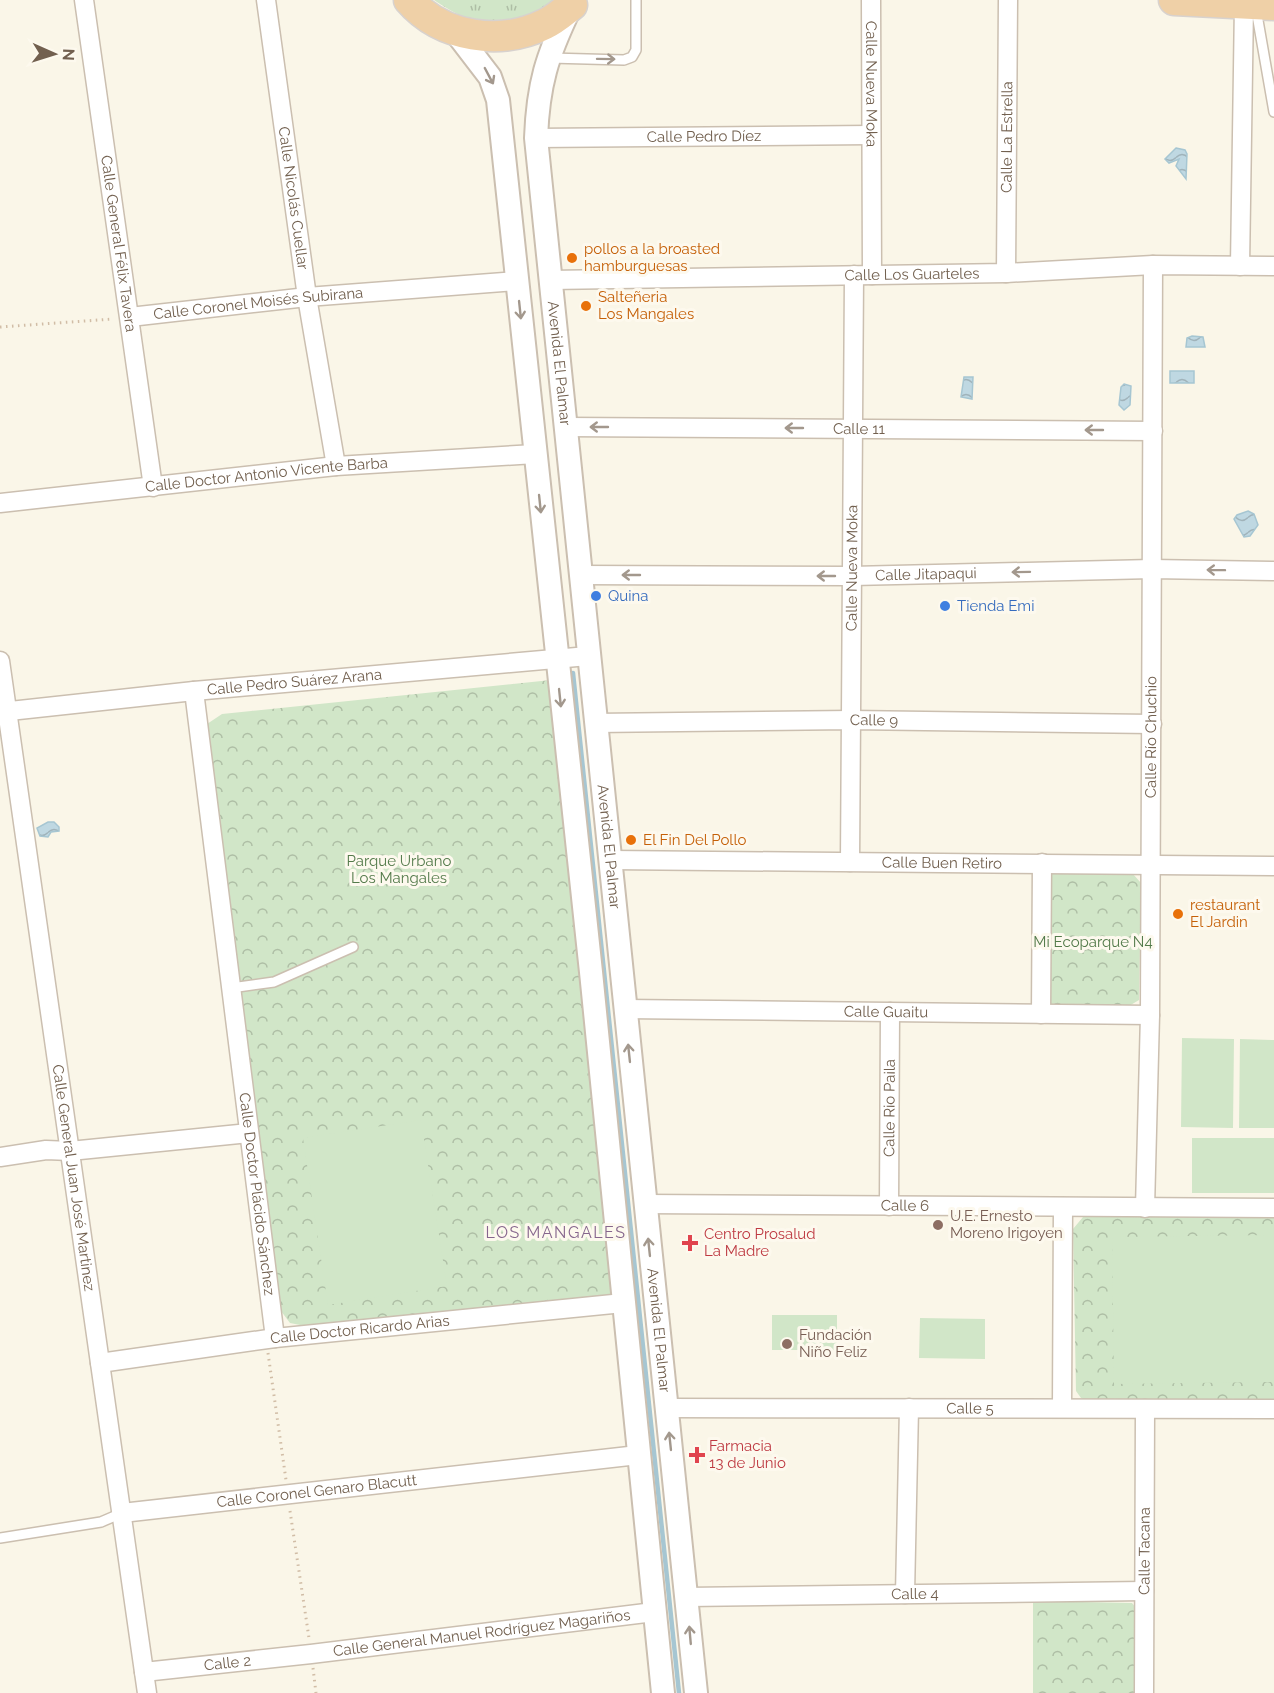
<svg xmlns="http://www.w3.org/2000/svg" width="1274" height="1693" font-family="Raleway,sans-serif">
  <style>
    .grass { fill: url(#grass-tufts) }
    .park { fill: url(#park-crowns) }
    .pitch { fill: #d1e6c8 }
    .water { fill: url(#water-waves); stroke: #a6c6d2; stroke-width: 1.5 }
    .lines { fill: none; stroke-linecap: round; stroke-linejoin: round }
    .stream { stroke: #a6c6d2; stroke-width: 4.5 }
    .service-casing { stroke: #cbbfb0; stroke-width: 12 }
    .minor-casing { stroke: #cbbfb0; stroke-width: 21 }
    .tertiary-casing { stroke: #cbbfb0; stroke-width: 26 }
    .trunk-casing { stroke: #d8d2ce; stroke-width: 33 }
    .path { stroke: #d1bda6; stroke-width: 3; stroke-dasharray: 1.5 4.5; stroke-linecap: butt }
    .service { stroke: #fff; stroke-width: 9 }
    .minor { stroke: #fff; stroke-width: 18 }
    .tertiary { stroke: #fff; stroke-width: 22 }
    .trunk { stroke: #efd0a7; stroke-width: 30 }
    .oneway { stroke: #a3988d }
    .food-dot { fill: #e8710a; stroke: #fdf9ee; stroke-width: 2 }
    .shop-dot { fill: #3f7fe0; stroke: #fdf9ee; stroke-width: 2 }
    .education-dot { fill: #8d6e63; stroke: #fdf9ee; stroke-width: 2 }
    .health-dot { fill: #e0444e; stroke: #fdf9ee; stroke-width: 2 }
    .labels { text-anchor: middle; stroke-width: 6; stroke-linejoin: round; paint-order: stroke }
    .street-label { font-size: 15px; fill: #72604f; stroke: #fdf9ee }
    .food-label { font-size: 15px; fill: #c56008; stroke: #fdf9ee; text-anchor: start }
    .shop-label { font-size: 15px; fill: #366cbe; stroke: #fdf9ee; text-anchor: start }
    .park-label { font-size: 15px; fill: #547b4b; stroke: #fdf9ee }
    .education-label { font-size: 15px; fill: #785e54; stroke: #fdf9ee; text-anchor: start }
    .health-label { font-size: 15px; fill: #be3a42; stroke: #fdf9ee; text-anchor: start }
    .neighbourhood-label { font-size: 16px; letter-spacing: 1.5px; fill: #86668d; stroke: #fdf9ee }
  </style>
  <defs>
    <pattern id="grass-tufts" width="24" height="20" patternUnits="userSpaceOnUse" patternTransform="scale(1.5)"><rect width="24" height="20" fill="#d1e6c8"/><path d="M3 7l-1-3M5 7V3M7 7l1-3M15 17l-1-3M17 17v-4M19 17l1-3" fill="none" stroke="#aebea5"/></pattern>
    <pattern id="park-crowns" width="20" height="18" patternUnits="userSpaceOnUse" patternTransform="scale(1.5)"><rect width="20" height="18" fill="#d1e6c8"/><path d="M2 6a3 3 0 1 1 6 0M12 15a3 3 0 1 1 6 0" fill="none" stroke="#aebea5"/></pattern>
    <pattern id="water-waves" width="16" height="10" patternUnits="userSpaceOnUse" patternTransform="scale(1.5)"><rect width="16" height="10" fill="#bfd8e2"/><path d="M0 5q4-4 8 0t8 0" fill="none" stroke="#a0b3ba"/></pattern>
  </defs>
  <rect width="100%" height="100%" fill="#faf6e8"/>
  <path class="grass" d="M434 0H561L557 4C542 10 525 21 509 24 484 29 454 14 434 0Z"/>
  <path class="park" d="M551 680 617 1295 305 1326 290 1323 281 1311 207 724 222 714Z
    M1047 874H1133L1141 883 1139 1000 1129 1006H1046Z
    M1274 1216V1403L1089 1402 1081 1398 1076 1391 1073 1229 1083 1217Z
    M1033 1601 1132 1603 1136 1608V1693H1033Z"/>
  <path class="pitch" d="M1182 1038 1234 1039 1233 1128 1181 1127Z
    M1240 1039 1274 1040V1128H1239Z
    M421 1120 447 1286 328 1305 303 1138Z
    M1192 1138H1274V1193H1192Z
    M1274 1235V1382L1114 1384 1112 1237Z
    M772 1315H837V1350H772Z
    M920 1318 985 1319V1359L919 1358Z"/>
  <path class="water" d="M1176 148 1185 150 1187 154 1186 179 1176 166 1179 159 1169 163 1165 159Z
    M1192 336 1203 337 1205 347H1186L1187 338Z
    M1170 371H1194V383H1170Z
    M964 377H973L972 399 961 397Z
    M1124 384 1131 386 1130 405 1124 410 1119 405 1121 387Z
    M1248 511 1254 514 1258 525 1250 536 1244 537 1234 519 1237 515Z
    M48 822H54L59 827V831L51 832 48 837 40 836 37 828Z"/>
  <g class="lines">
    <path class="stream" d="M573 673 679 1693"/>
    <g class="service-casing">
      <path id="service" d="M1256 9 1274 112
        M550 58 624 60 632 57 636 50V0
        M231 988 274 982 353 947
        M0 1538 101 1522 122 1513"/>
    </g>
    <g class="minor-casing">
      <g id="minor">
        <path id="s1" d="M84 0 153 487"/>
        <path id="s2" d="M266 0 307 297 336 466"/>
        <path id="s3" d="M871 0 872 275"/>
        <path id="s4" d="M536 138 871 135"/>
        <path d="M1240 266 1244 4"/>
        <path id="s5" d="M1006 273 1008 0"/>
        <path id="s6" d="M550 280 1006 273 1153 265 1274 266"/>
        <path id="s7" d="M130 317 307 297 517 281"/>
        <path id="s8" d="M565 427 1153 431"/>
        <path id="s9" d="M0 503 336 466 535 454"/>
        <path id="s10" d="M580 575 852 576 1152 569 1274 571"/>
        <path id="s11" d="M0 661 147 1693"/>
        <path id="s12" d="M194 691 275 1338"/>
        <path id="s13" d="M0 712 194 691 588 656"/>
        <path id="s14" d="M595 723 851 720 1152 724"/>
        <path id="s15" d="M610 860 1274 866"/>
        <path id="s16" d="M850 862 854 275"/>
        <path id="s17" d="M624 1009 1150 1015"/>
        <path d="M1041 1014 1042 863"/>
        <path d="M0 1157 46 1150 70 1151 249 1133"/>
        <path id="s18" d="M644 1204 1274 1208"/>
        <path id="s19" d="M889 1206 890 1012"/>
        <path id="s20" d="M1145 1208 1150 1015 1153 265"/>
        <path id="s21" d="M100 1363 275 1338 623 1303"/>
        <path id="s22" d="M667 1408 1274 1409"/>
        <path d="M1062 1408 1063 1207"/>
        <path id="s23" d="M122 1513 638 1455"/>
        <path d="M905 1594 909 1408"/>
        <path id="s24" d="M687 1597 1144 1591"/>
        <path id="s25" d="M144 1672 311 1654 654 1612"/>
        <path id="s26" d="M1144 1693 1145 1409"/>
      </g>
    </g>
    <g class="tertiary-casing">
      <g id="tertiary">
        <path id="s27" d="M570 8C547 56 538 84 536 138L696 1693"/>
        <path d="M454 30 490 77 498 100 591 972 663 1693"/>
      </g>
    </g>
    <g class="trunk-casing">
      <path id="trunk" d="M409 0C442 38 501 46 545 24 554 20 563 12 572 5
        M1174 0 1274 5"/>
    </g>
    <path class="path" d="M0 327 113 319
      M268 1353 286 1480
      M290 1511 309 1638
      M313 1668 316 1693"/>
    <use href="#service" class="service"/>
    <use href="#minor" class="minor"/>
    <use href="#tertiary" class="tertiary"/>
    <use href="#trunk" class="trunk"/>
  </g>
  <defs><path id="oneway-shaft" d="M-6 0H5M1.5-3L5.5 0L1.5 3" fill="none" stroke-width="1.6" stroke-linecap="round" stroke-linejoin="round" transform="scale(1.5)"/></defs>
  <g class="oneway">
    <use href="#oneway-shaft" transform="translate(606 59) rotate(1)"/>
    <use href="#oneway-shaft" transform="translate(489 76) rotate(62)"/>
    <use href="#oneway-shaft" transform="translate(520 310) rotate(84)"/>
    <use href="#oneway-shaft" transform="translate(599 427) rotate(-180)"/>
    <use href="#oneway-shaft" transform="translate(794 428) rotate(-180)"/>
    <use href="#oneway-shaft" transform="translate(1094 430) rotate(-180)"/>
    <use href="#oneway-shaft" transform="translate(540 504) rotate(84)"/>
    <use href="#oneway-shaft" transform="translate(1216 570) rotate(-179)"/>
    <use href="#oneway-shaft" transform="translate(1021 572) rotate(179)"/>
    <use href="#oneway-shaft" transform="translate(631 575) rotate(-180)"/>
    <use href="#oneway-shaft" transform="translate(826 576) rotate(-180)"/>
    <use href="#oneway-shaft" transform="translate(560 698) rotate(84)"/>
    <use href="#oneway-shaft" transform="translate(629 1053) rotate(-96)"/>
    <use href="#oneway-shaft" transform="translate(649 1247) rotate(-96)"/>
    <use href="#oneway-shaft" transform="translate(670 1441) rotate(-96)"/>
    <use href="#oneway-shaft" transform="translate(690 1635) rotate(-95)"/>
  </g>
  <g class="food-dot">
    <circle cx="572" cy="258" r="6"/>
    <circle cx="586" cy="306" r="6"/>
    <circle cx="631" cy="840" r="6"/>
    <circle cx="1178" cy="914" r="6"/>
  </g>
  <g class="shop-dot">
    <circle cx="596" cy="596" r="6"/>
    <circle cx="945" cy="606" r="6"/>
  </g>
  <g class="education-dot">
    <circle cx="938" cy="1225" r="6"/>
    <circle cx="787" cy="1344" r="6"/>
  </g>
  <g class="health-dot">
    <path d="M687 1234h6v6h6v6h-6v6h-6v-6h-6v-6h6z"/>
    <path d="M694 1446h6v6h6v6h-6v6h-6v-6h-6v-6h6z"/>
  </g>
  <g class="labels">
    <g class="street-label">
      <text dy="5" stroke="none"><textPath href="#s3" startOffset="84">Calle Nueva Moka</textPath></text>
      <text dy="5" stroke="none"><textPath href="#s4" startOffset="168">Calle Pedro Díez</textPath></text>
      <text dy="5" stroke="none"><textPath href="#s5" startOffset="136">Calle La Estrella</textPath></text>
      <text dy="5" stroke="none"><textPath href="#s2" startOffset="200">Calle Nicolás Cuellar</textPath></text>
      <text dy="5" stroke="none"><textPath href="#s1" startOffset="246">Calle General Félix Tavera</textPath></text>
      <text dy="5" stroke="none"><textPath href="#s6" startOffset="362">Calle Los Guarteles</textPath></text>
      <text dy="5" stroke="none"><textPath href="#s7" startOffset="129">Calle Coronel Moisés Subirana</textPath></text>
      <text dy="5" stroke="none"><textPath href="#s27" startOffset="362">Avenida El Palmar</textPath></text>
      <text dy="5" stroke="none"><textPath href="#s8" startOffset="294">Calle 11</textPath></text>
      <text dy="5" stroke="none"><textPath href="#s9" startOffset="268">Calle Doctor Antonio Vicente Barba</textPath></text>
      <text dy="5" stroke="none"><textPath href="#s16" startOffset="294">Calle Nueva Moka</textPath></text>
      <text dy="5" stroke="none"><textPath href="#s10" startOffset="346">Calle Jitapaqui</textPath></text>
      <text dy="5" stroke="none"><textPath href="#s13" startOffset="296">Calle Pedro Suárez Arana</textPath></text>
      <text dy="5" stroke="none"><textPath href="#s14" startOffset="279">Calle 9</textPath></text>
      <text dy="5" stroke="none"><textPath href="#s20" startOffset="471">Calle Río Chuchio</textPath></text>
      <text dy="5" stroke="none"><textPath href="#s27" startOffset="848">Avenida El Palmar</textPath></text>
      <text dy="5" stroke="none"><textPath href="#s15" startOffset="332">Calle Buen Retiro</textPath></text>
      <text dy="5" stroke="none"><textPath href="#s17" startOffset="262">Calle Guaitu</textPath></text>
      <text dy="5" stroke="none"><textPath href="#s19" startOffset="98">Calle Rio Paila</textPath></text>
      <text dy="5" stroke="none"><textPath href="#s11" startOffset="522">Calle General Juan José Martinez</textPath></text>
      <text dy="5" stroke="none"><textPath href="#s12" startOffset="507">Calle Doctor Plácido Sánchez</textPath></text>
      <text dy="5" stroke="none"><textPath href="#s18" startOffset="261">Calle 6</textPath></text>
      <text dy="5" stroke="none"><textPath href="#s21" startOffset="262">Calle Doctor Ricardo Arias</textPath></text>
      <text dy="5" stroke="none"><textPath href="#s27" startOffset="1334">Avenida El Palmar</textPath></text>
      <text dy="5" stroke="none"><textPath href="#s22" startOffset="303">Calle 5</textPath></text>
      <text dy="5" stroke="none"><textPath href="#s23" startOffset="196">Calle Coronel Genaro Blacutt</textPath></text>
      <text dy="5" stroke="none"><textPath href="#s26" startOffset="142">Calle Tacana</textPath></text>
      <text dy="5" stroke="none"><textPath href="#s24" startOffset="228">Calle 4</textPath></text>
      <text dy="5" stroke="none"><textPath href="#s25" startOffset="340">Calle General Manuel Rodríguez Magariños</textPath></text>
      <text dy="5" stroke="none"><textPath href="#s25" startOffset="84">Calle 2</textPath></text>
    </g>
    <g class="food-label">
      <text x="584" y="254">pollos a la broasted<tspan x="584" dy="17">hamburguesas</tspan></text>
      <text x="598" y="302">Salteñeria<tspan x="598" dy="17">Los Mangales</tspan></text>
      <text x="643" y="845">El Fin Del Pollo</text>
      <text x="1190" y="910">restaurant<tspan x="1190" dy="17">El Jardin</tspan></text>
    </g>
    <g class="shop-label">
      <text x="608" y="601">Quina</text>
      <text x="957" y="611">Tienda Emi</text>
    </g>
    <g class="park-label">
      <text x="399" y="866">Parque Urbano<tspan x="399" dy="17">Los Mangales</tspan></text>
      <text x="1093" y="947">Mi Ecoparque N4</text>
    </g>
    <g class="education-label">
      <text x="950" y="1221">U.E. Ernesto<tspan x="950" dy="17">Moreno Irigoyen</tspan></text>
      <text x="799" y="1340">Fundación<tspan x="799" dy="17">Niño Feliz</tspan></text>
    </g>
    <g class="health-label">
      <text x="704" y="1239">Centro Prosalud<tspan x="704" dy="17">La Madre</tspan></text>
      <text x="709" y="1451">Farmacia<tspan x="709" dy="17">13 de Junio</tspan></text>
    </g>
    <g class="neighbourhood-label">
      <text x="556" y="1238">LOS MANGALES</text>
    </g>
  </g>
  <g transform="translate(54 54) rotate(93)" stroke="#fdf9ee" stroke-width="4.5" paint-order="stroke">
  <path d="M0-4.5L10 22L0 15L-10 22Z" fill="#72604f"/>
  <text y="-9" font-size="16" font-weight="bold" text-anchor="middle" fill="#72604f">N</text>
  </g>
</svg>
